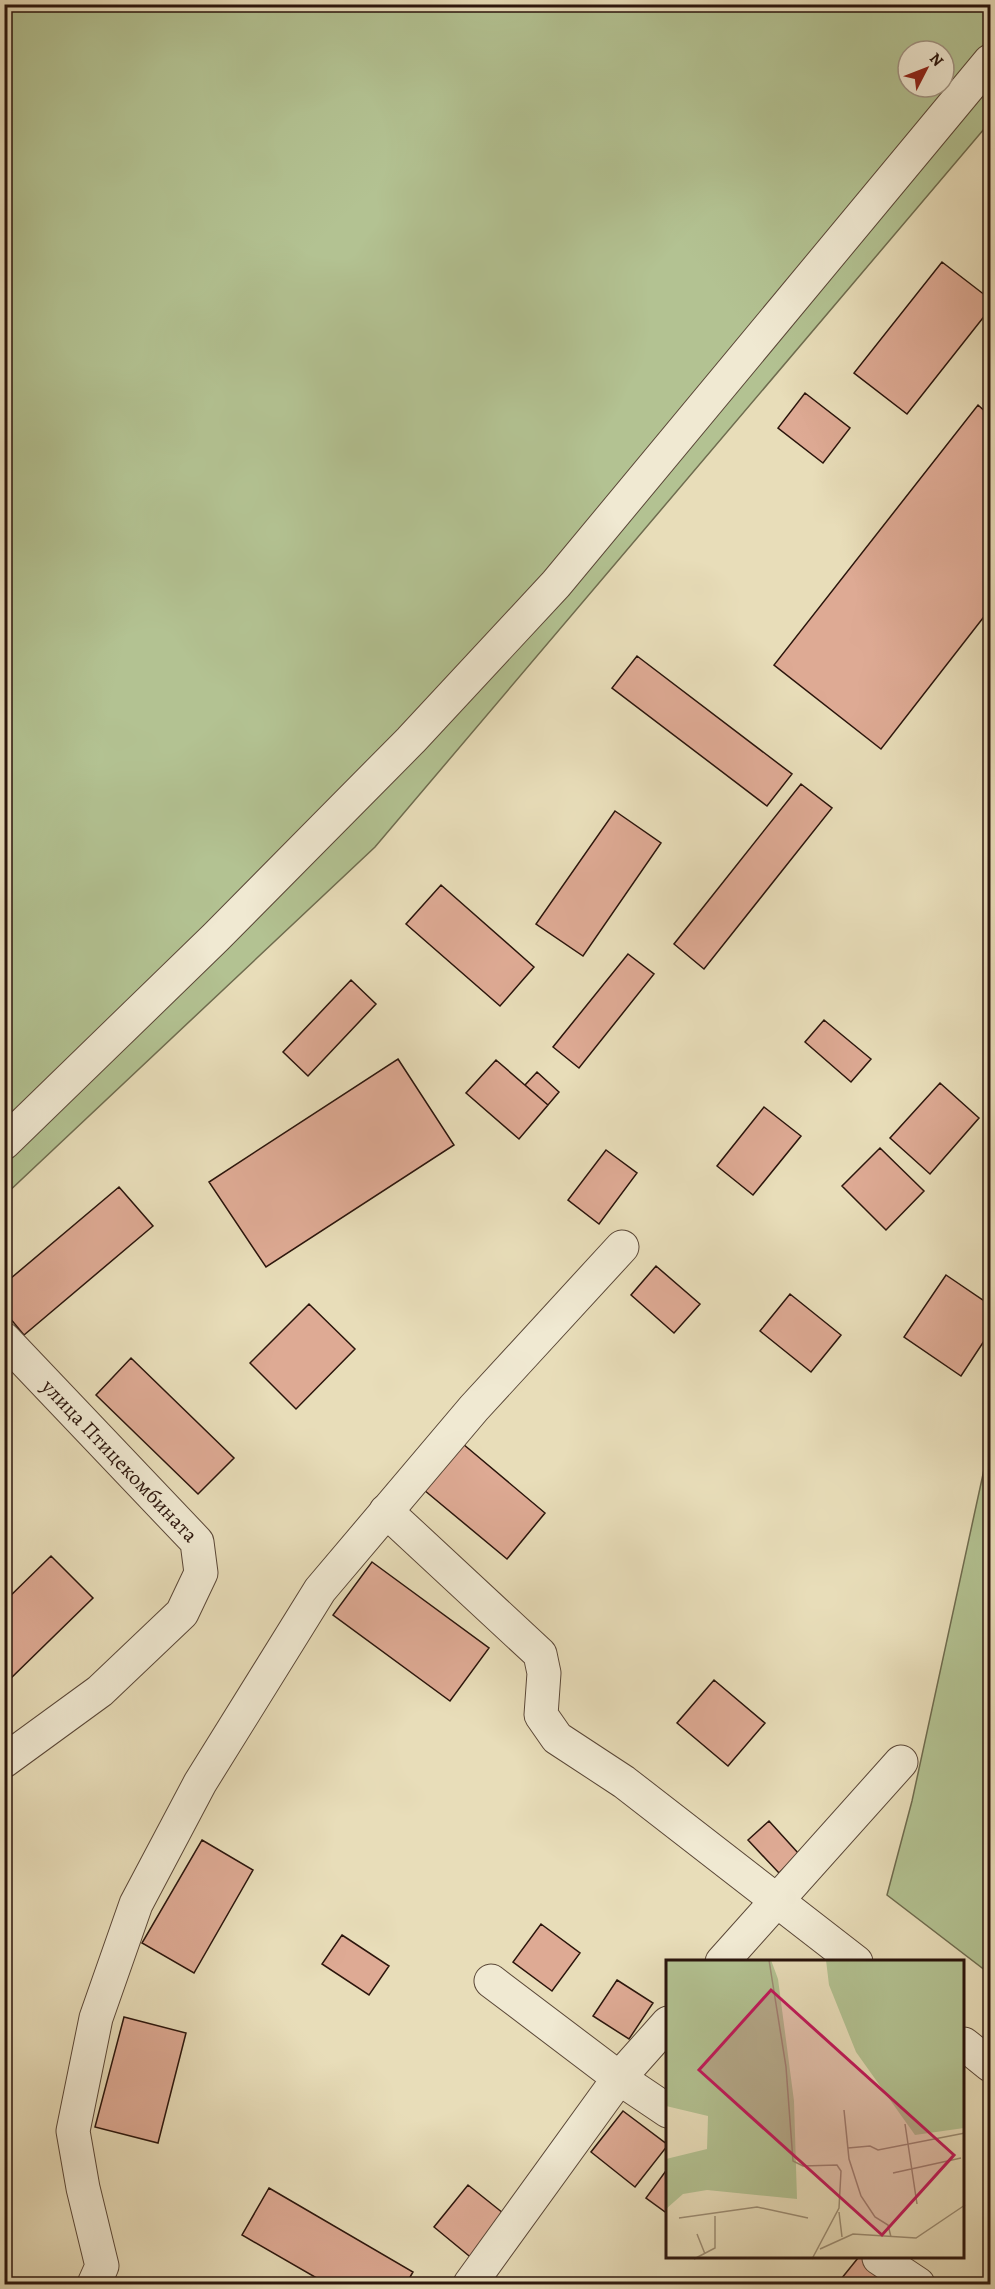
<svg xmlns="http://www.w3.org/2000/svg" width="995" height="2289" font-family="Alegreya,serif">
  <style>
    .green { fill: #b3c292; stroke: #6f6c4f; stroke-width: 1.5; fill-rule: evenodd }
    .building { fill: #deaa94; stroke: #2b150c; stroke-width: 1.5 }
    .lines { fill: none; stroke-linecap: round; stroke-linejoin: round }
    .minor-casing { stroke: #5a4737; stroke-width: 35 }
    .minor { stroke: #f0e9d2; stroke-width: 33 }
    .labels { text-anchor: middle; stroke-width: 6; stroke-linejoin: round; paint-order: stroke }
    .street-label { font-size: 21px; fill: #2b150c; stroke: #f0e9d2 }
    .inset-road { fill: none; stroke: #9c8d74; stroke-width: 1.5 }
    .view { fill: #c2185b; fill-opacity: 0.15; stroke: #c2185b; stroke-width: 3 }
    .inset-edge { fill: none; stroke: #2b150c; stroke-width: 3 }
  </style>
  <rect width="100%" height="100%" fill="#e8ddb9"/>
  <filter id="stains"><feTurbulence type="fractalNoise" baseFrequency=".00333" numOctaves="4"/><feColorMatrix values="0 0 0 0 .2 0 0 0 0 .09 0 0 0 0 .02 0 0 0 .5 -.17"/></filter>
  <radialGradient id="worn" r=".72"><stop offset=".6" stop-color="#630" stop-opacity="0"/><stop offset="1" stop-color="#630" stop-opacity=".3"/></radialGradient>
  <path class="green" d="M5 5H990V122L375 847 5 1195ZM908 51H944V87H908Z
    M990 1442V1974L887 1895 912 1801Z"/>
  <path class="building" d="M942 262 990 299V309L907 414 854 373Z
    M805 393 850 428 823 463 778 428Z
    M978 405 990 416V609L881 749 774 665Z
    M637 656 792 774 767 806 612 688Z
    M801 784 832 808 704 969 674 944Z
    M615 811 661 843 583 956 536 924Z
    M441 885 534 967 500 1006 406 924Z
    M628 954 654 974 579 1068 553 1047Z
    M351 980 376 1004 308 1076 283 1052Z
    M824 1020 871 1059 851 1082 805 1042Z
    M398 1059 454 1145 266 1267 209 1182Z
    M496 1060 548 1105 519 1139 466 1093Z
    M537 1072 559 1092 548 1105 525 1085Z
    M940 1083 979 1118 930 1174 890 1138Z
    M764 1107 801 1136 753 1195 717 1166Z
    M880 1148 924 1191 886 1230 842 1186Z
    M606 1150 637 1173 599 1224 568 1200Z
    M119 1187 153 1226 24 1335 4 1311V1284Z
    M656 1266 700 1304 674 1333 631 1295Z
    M946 1275 990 1305V1332L961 1376 904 1337Z
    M790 1294 841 1335 811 1372 760 1331Z
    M309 1304 355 1349 296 1409 250 1363Z
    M131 1358 234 1458 198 1494 96 1395Z
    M463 1444 545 1513 507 1559 424 1490Z
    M51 1556 93 1598 8 1681 4 1678V1602Z
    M372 1562 489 1648 450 1701 333 1615Z
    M714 1680 765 1723 728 1766 677 1723Z
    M769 1821 799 1854 779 1873 748 1840Z
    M202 1840 253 1870 194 1973 142 1943Z
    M541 1924 580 1953 552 1991 513 1962Z
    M342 1935 389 1966 369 1995 322 1964Z
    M617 1980 653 2003 629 2039 593 2016Z
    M124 2017 186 2033 158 2143 95 2127Z
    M623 2111 668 2145 635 2187 591 2152Z
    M668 2168V2214L646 2198Z
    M468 2185 508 2217 474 2260 434 2227Z
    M269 2188 413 2272 406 2284H327L242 2235Z
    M858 2258H865L899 2284H837Z"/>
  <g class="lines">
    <g class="minor-casing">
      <g id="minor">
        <path d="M4 1143 216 937 411 740 556 584 990 61"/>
        <path id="s1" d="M4 1339 197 1542 201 1573 182 1613 100 1691 4 1761"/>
        <path d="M386 1511 540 1654 544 1673 541 1715 557 1738 624 1782 856 1962"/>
        <path d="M722 1962 901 1762"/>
        <path d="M491 1981 619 2078 668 2111"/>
        <path d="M964 2044 990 2065"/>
        <path d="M879 2258 918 2284"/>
        <path d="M94 2284 102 2266 83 2188 73 2131 96 2018 136 1904 200 1783 320 1590 474 1408 622 1247"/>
        <path d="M470 2284 619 2078 668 2023"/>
      </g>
    </g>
    <use href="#minor" class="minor"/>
  </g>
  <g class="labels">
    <g class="street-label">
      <text dy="7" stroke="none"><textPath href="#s1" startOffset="168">улица Птицекомбината</textPath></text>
    </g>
  </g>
  <g transform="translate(666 1960)">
    <rect width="298" height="298" fill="#e8ddb9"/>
    <path d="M0 0H105L112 19 128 141 131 239 41 230 17 234 0 249V199L41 189 42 156 0 146ZM160 0H298V168L249 175 190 92 163 25Z" fill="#b3c292"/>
    <path class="inset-road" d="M103 0 120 107 127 201 137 206 171 205 175 211 173 248 146 299M178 150 183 199 195 236 209 257 222 265 225 277M239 164 251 244M182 188 204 186 212 190 299 173M227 213 295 198M173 252 176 277M13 258 91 247 142 258M31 274 39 294M154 289 187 274 250 278 299 245M28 299 49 288V256"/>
    <path class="view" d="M105 30 288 195 216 275 33 110Z"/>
    <rect width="298" height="298" class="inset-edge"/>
  </g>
  <rect width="995" height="2289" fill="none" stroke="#e8ddb9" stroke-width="24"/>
  <rect x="6" y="6" width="983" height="2277" fill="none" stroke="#2b150c" stroke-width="3"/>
  <rect x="12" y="12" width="971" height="2265" fill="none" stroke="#2b150c" stroke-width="1.5"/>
  <g transform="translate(926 69) rotate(48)"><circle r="28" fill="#f0e9d2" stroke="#a19483" stroke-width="1.5"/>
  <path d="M0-4.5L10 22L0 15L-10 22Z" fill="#8f2418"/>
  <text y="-9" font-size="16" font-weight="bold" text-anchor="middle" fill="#2b150c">N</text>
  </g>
  <rect width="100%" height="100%" filter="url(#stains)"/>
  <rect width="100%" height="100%" fill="url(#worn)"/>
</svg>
